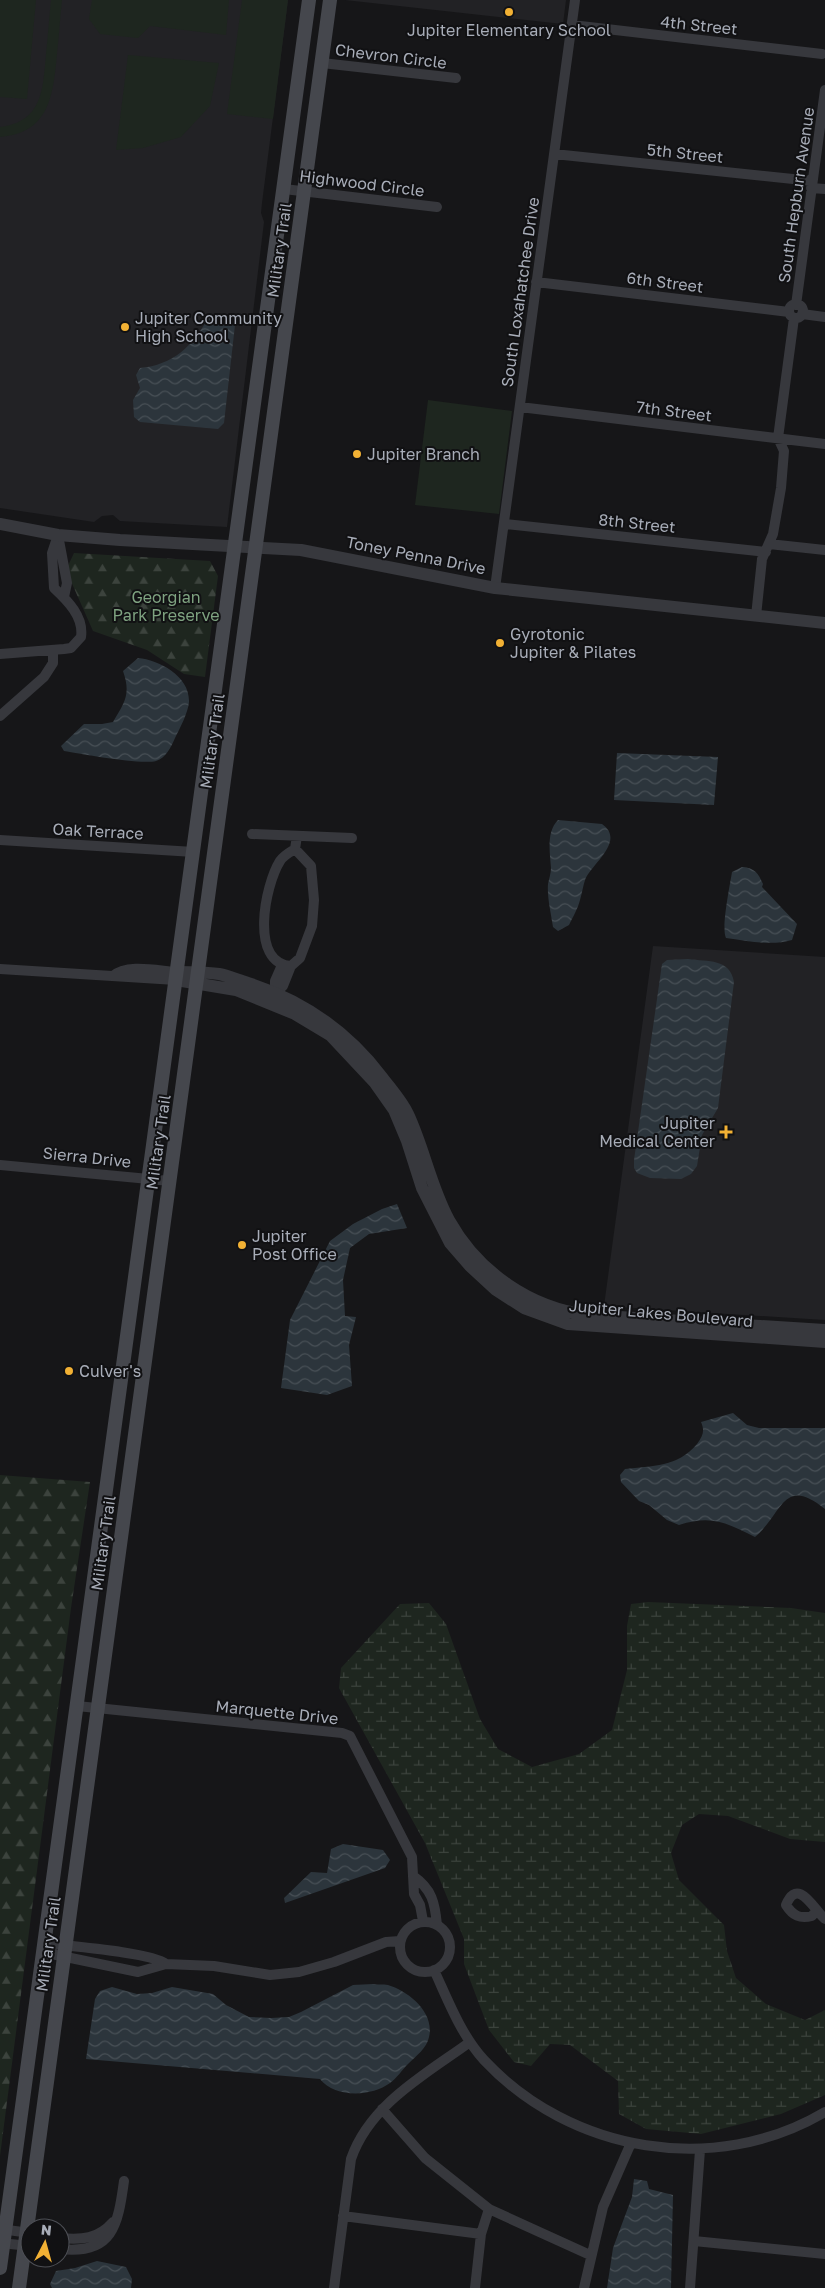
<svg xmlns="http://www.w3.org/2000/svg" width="825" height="2288" font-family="'Golos Text',sans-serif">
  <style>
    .built { fill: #222225 }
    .forest { fill: url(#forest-firs) }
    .wetland { fill: url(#wetland-marsh) }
    .park { fill: #1e261f }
    .water { fill: url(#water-waves) }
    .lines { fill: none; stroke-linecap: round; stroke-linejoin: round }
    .minor { stroke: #37383d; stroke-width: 10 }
    .tertiary { stroke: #37383d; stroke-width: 12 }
    .secondary { stroke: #45474d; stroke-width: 14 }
    .poi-dot { fill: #f2b134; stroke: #111113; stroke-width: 2 }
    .labels { text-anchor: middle; stroke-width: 4; stroke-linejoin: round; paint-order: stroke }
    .street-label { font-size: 16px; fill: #a8adb8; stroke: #111113 }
    .poi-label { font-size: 16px; fill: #a8adb8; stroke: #111113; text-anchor: start }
    .park-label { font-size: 16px; fill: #7fa381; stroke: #111113 }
  </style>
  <defs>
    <pattern id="forest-firs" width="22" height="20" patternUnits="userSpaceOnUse" patternTransform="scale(1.25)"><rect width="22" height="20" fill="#1e261f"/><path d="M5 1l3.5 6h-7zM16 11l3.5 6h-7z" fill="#3c433d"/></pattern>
    <pattern id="wetland-marsh" width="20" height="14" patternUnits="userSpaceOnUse" patternTransform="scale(1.25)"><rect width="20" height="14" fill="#1e261f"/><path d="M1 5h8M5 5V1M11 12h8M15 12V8" fill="none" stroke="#3c433d"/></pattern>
    <pattern id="water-waves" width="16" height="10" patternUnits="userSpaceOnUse" patternTransform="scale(1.25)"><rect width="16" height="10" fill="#2c353c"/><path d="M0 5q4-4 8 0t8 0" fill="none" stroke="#485056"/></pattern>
  </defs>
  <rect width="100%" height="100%" fill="#161618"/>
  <path class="built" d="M0 0H288L262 203 261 213 264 222 227 527 120 521 113 515 102 516 94 522 0 508Z
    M345 0H566L563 24Z
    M653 946 825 957V1320L604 1306Z"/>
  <path class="forest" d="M74 553 210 561 218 576 205 677 184 674 147 650 93 631 66 570Z
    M0 1475 90 1482 71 1608 0 2156Z"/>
  <path class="wetland" d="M648 1602 791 1608 825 1613V1842L790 1839 728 1816 699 1814 682 1825 671 1853 679 1880 724 1925 727 1951 736 1978 766 2004 805 2020 825 2010V2095L781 2114 701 2134 646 2129 619 2114 618 2081 570 2045 550 2044 531 2066 514 2062 489 2030 464 1964V1939L425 1843 339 1688 341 1668 400 1604 429 1603 446 1624 480 1719 498 1749 532 1767 579 1754 612 1730 627 1670V1626L631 1604Z"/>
  <path class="park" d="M0 0H36L27 99 0 97Z
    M51 0H62C60 18 59 36 57 54 53 95 50 133 0 137V127C43 122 43 88 46 54 48 36 49 18 51 0Z
    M92 0H229L226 35 150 26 138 38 100 34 89 19Z
    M242 0H288L273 119 227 114Z
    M128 55 219 63 210 106 181 137 143 148 116 150Z
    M428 400 512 411 499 514 415 505Z"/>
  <path class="water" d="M208 318 230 320 235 325 224 423 218 429 140 422 134 417 133 400 140 388 136 375 140 368C173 365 193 346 208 318Z
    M138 658C159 660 190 676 189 702 188 713 180 728 175 738 171 747 166 758 156 761 140 765 83 754 64 751L61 746 84 724H102L113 722C125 702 131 694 123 671Z
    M617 753 718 757 714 805 614 800Z
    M558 820 602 824C626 841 592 863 585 880 583 886 582 893 580 900 578 908 573 917 569 925L558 931 553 927C551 913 547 898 548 884 549 879 551 873 551 868 550 853 546 832 558 820Z
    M742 867C755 868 758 873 763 884L762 887 797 924 792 940C772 946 747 941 726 938 721 928 730 885 732 872Z
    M688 959C708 962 730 958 734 982L718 1108 702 1135 697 1166 691 1174 681 1179 650 1178 637 1173 634 1168V1160L662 964 667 960Z
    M397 1204 407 1228 369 1234 350 1248 343 1280 345 1316 356 1317 349 1345 352 1386 327 1395 281 1388 290 1320 330 1241 353 1224 382 1209Z
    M733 1413 747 1425 759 1428H825V1509C783 1475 783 1513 755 1537 725 1522 711 1515 679 1525L667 1520 649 1505 639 1501 621 1482 620 1475 625 1469C652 1466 678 1467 697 1444 703 1436 705 1431 701 1422Z
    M343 1844 383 1850 390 1860 385 1868 285 1903 284 1898 311 1872 327 1873 331 1849Z
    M373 1984C378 1985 383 1984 388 1985 408 1991 435 2012 429 2037 427 2048 416 2056 408 2064 402 2070 397 2078 390 2083 371 2097 335 2098 320 2079L86 2059 95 1999 100 1991 112 1987 137 1994 152 1993 172 1987 213 1994 226 2005 249 2017 271 2018 289 2017 301 2012 353 1985Z
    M634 2179 647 2181 649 2189 673 2195 671 2288H607L613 2248 632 2197Z
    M97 2261 126 2267 132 2279 131 2288H52L50 2284 56 2271 75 2268Z"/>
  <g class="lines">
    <path class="minor" d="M572 25 822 54
      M322 63 456 78
      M554 154 812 181
      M811 188 825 189
      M284 189 437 207
      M536 282 789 312
      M789 311a7 7 0 1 1 14 0a7 7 0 1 1-14 0Z
      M796 305 825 90
      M802 314 825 317
      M520 407 825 444
      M505 524 766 552
      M58 535 67 583 64 597
      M769 544 825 550
      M495 588 575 0
      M756 616 762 559 773 534 781 488 784 451 778 438 794 318
      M0 654 64 649 71 648 81 637C84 617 68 601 54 588L52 553 58 535
      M0 716 44 677 53 663V651
      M252 834 352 838
      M0 840 194 852
      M291 966C249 963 265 885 280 861 283 856 290 852 295 849L297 836
      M0 969 176 980
      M113 976C127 963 159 971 177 972
      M275 993 283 986 291 966 300 958 312 926 314 900 311 866 295 849
      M275 993V981L282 965
      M0 1165 170 1181
      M77 1706 342 1733 350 1736 412 1857 414 1894 420 1905 423 1921
      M413 1876C432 1889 435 1903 437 1925
      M816 1911 812 1916C800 1919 793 1916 786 1905 798 1876 814 1910 825 1919
      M400 1947a25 25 0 1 1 50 0a25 25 0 1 1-50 0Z
      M43 1943C67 1946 151 1952 166 1964
      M42 1952 138 1972 166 1964 214 1966 270 1975 299 1972 334 1962 386 1942 400 1941
      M434 1970C448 2000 461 2035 484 2060 571 2153 715 2177 825 2112
      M382 2109 425 2158 489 2209 590 2255
      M343 2216 481 2234
      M0 2229 30 2233
      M60 2238C82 2240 98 2239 113 2222
      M694 2241 825 2254
      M0 2243 30 2246
      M60 2249C113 2255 118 2225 124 2181
      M334 2288 351 2159C370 2104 426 2074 470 2042
      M475 2288 481 2234 489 2209
      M584 2288 603 2207 631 2143
      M690 2288 700 2150"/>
    <path class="tertiary" d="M0 524 58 535 120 540 301 550 495 588 825 623
      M177 972C191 972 205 972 219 974 229 976 238 980 248 983 302 1000 348 1032 382 1077 391 1089 402 1101 408 1114 424 1148 431 1187 449 1220 478 1272 530 1308 588 1315L825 1330
      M176 980 236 990 295 1014 330 1035 375 1083 394 1110 407 1141 422 1188 450 1243 470 1266 496 1290 524 1308 568 1324 825 1342"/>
    <path class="secondary" d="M0 2268 309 0
      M19 2288 330 0"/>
  </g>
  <g class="poi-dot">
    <circle cx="509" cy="12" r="5"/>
    <circle cx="125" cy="327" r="5"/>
    <circle cx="357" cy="454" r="5"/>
    <circle cx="500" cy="643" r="5"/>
    <path d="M723.5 1124.5h5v5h5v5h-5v5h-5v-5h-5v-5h5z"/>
    <circle cx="242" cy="1245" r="5"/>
    <circle cx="69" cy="1371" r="5"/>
  </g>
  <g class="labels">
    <g class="street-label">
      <text transform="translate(699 25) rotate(6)" y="6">4th Street</text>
      <text transform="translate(391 56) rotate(7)" y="6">Chevron Circle</text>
      <text transform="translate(685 153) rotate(6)" y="6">5th Street</text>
      <text transform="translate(362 183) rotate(7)" y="6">Highwood Circle</text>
      <text transform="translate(796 195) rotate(-82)" y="6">South Hepburn Avenue</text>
      <text transform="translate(279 250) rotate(-82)" y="6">Military Trail</text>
      <text transform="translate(665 282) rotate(7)" y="6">6th Street</text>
      <text transform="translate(520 292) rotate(-82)" y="6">South Loxahatchee Drive</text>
      <text transform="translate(674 411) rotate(7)" y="6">7th Street</text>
      <text transform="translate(637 523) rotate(6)" y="6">8th Street</text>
      <text transform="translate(416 555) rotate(11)" y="6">Toney Penna Drive</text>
      <text transform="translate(212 741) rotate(-82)" y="6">Military Trail</text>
      <text transform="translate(98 831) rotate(3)" y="6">Oak Terrace</text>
      <text transform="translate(158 1142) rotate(-82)" y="6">Military Trail</text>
      <text transform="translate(87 1157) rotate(6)" y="6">Sierra Drive</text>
      <text transform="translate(661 1313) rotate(5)" y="6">Jupiter Lakes Boulevard</text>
      <text transform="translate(103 1543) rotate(-82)" y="6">Military Trail</text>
      <text transform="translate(277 1712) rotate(6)" y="6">Marquette Drive</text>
      <text transform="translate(48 1944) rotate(-82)" y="6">Military Trail</text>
    </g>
    <g class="poi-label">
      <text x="509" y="36" text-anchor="middle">Jupiter Elementary School</text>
      <text x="135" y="324">Jupiter Community<tspan x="135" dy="18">High School</tspan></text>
      <text x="367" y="460">Jupiter Branch</text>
      <text x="510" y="640">Gyrotonic<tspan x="510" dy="18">Jupiter &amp; Pilates</tspan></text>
      <text x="715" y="1129" text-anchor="end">Jupiter<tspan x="715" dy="18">Medical Center</tspan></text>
      <text x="252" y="1242">Jupiter<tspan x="252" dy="18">Post Office</tspan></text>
      <text x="79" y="1377">Culver's</text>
    </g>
    <g class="park-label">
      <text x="166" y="603">Georgian<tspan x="166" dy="18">Park Preserve</tspan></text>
    </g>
  </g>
  <g transform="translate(45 2243) rotate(6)"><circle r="24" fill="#111113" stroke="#4d4f55"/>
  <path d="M0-4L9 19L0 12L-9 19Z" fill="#f2b134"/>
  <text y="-8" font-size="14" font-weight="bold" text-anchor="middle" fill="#a8adb8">N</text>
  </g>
</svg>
